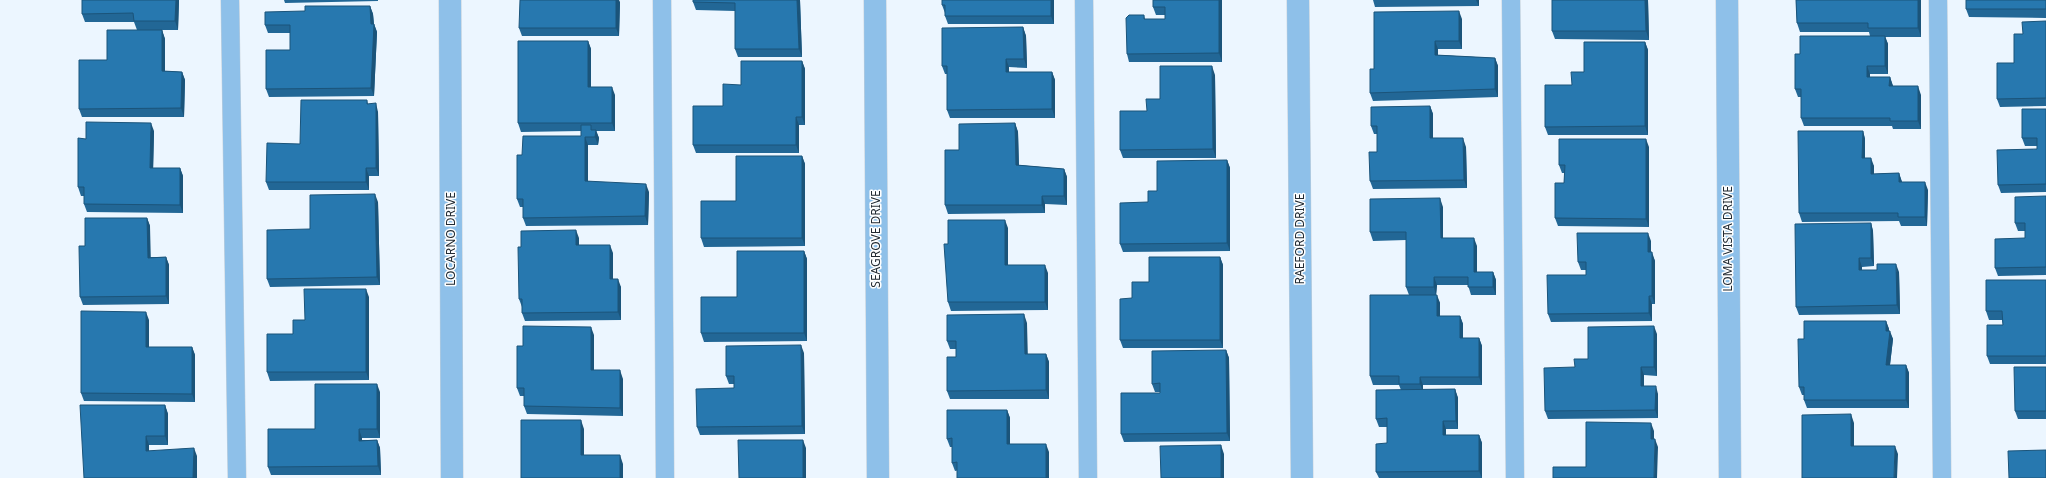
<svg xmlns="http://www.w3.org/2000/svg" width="2046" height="478" font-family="'Noto Sans',sans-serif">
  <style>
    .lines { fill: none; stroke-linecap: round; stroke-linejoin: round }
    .lane-casing { stroke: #c7d1da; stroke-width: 19 }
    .street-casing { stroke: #c7d1da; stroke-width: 23 }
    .lane { stroke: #8ec0e9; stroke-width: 18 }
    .street { stroke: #8ec0e9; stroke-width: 22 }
    .wall { fill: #226796 }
    .shaded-wall { fill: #1b547a }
    .building { fill: #2778af; stroke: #1b547a }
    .labels { text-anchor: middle; stroke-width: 3; stroke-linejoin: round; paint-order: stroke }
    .street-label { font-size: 12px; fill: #212a32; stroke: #fff }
  </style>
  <rect width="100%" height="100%" fill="#ecf6ff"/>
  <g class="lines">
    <g class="lane-casing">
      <path id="lane" d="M230 0 237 478
        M662 0 665 478
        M1084 0 1088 478
        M1511 0 1515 478
        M1938 0 1942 478"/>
    </g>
    <g class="street-casing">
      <path id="street" d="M450 0 452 478
        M875 0 878 478
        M1298 0 1302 478
        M1727 0 1730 478"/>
    </g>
    <use href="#lane" class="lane"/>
    <use href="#street" class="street"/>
  </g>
  <path class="wall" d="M82 0H179L178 30H137L134 22H85L82 14Z
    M284 0H378V1L285 3Z
    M800 0 802 57H738L735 49V11L696 10 693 2Z
    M942 0H1054V24H948L945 16V13L942 5Z
    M1153 0H1222V62H1129L1127 54 1144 15 1145 19H1165V15H1156L1153 7Z
    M1373 0H1479V6L1375 7Z
    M1648 0 1649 40 1555 39 1552 31Z
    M1796 0H1921V37H1885L1888 44V74H1870V77H1890L1893 86 1921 95V129H1893L1892 126H1804L1801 118V97H1798L1795 89 1800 54 1870 36 1869 32H1800L1797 23Z
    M2046 0V18L1969 17 1966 9Z
    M620 2 619 36H522L519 28Z
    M370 6 373 14 374 24 377 32 374 96 269 97 266 89 290 50V33H268L265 25 305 11Z
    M1462 19V49H1438V55L1495 58 1498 66V97L1373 101 1370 93 1374 69Z
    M2046 21V106L2000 107 1997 99 2014 63 2023 34Z
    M1023 27 1026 36 1027 68 1009 67V72H1052L1055 80V118H950L947 110V74H945L942 66Z
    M162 30 165 39V71L182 72 185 80 184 117H82L79 109 107 60Z
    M588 41 591 49V87L615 95V131H596L599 138 598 145H588V181L649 192 648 225 526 226 523 218V207H520L517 199 581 136V131L521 132 518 123Z
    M1645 42 1648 50V135H1548L1545 127 1572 85 1584 72Z
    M802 61 805 69V125H799V153H696L693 145 723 106 741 85Z
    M1215 75 1216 158H1123L1120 150 1147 111Z
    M367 100 368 104 378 112 379 176H369V190H269L266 182 300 144Z
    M1430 106 1433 114V138L1466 147 1467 188 1373 189 1370 181 1377 152V134H1374L1371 126Z
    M2046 109V192L2001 193 1998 185 2037 149V146H2025L2022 138Z
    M1015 123 1018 132 1019 165 1064 169 1067 177V205L1045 204V213L948 214 945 205 959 150Z
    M154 131 153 168H180L183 176V213L87 212 84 204V196H81L78 187 86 139Z
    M1863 131 1865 139V158L1874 166V174L1899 173 1902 182 1928 190 1927 226H1901L1899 221 1802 222 1799 213Z
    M1649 147V227L1558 226 1555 218 1564 183 1565 173H1562L1559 165Z
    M802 156 805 164V246L704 247 701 238 736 201Z
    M1227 160 1230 168V251L1123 252 1120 244 1148 202 1157 191Z
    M2046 196V275L1998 276 1995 268 2025 238V231H2018L2015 223Z
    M378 202 380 285 270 287 267 279 310 229Z
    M1443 207V238L1477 246V272H1493L1496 280V295H1471L1468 285H1437L1436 295 1440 303V316H1460L1463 324V338H1479L1482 346V385H1423V390L1455 389 1458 398V429H1446V435H1479L1482 443V478H1379L1376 472 1387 443V427H1379L1376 419 1401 390 1399 385H1373L1370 376 1409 295 1406 287V240L1373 241 1370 232Z
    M147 218 150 226V257H166L169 265V304L83 305 80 297 85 246Z
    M1871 223 1873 231 1874 266 1862 267V270L1899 272 1900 314 1799 315 1796 307Z
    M1008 228V265L1048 273V310L951 311 948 302V244Z
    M579 238V245L613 253V279L621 287V320L525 321 522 313V307L519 299 521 247Z
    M1651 241V252L1655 261V304H1652V321L1551 322 1548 314 1586 275V270H1581L1578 262Z
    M804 251 807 259V341L704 342 701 333 737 297Z
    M1220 257 1223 265V348H1123L1120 340 1132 298Z
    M2046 280V364H1990L1987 356 2003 325 2002 320H1989L1986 311Z
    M369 297V380L270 381 267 372 293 334 305 320Z
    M149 320V347H192L195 355V402L84 401 81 393Z
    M1886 321 1889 329V331L1893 339 1890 365H1906L1909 373V408H1807L1804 400V395H1802L1799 387 1804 339Z
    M1027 323V354H1046L1049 362V399H950L947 391 956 357V349H950L947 341Z
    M1657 334V376L1644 375V386L1658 394V418L1548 419 1545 411 1575 367 1588 359Z
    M594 335V370L623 379V416L527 414 524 406V396H520L517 388 523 346Z
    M1226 350 1229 358 1230 441 1124 442 1121 434 1160 393V392H1155L1152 384Z
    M804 353 805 434 700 435 697 427 734 388V384H729L726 376Z
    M2046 367V419H2018L2015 411Z
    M380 392V438H362V440H377L380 448 381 475H271L268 467Z
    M165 405 168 414V445H149V451L197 456V478H84Z
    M1007 410 1010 418V444L1049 452 955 471 952 463V447H950L947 439Z"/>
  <path class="shaded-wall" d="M176 0H179L178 30 175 21Z
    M616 0H619L620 2 619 36 616 28Z
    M797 0H800L802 57 799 49Z
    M1051 0H1054V24L1051 16Z
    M1219 0H1222V62L1219 53Z
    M1476 0H1479V6Z
    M1645 0H1648L1649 40 1646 31Z
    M1918 0H1921V37L1918 28Z
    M370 6 373 14 374 26V24L377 32 374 96 371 88Z
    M1459 11 1462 19V49L1459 41Z
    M1023 27 1026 36 1027 68 1024 59Z
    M162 30 165 39V80L162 71Z
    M1885 36 1888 44V74L1885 66Z
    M588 41 591 49V95L588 87Z
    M1435 41 1438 49V63L1435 55Z
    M1645 42 1648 50V135L1645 126Z
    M1495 58 1498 66V97L1495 89Z
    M1006 59 1009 67V80L1006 72Z
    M802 61 805 69V125L802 117Z
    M1212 66 1215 75 1216 158 1213 149Z
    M1867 66 1870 74V86L1867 77Z
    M182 72 185 80 184 117 181 108Z
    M1052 72 1055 80V118L1052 109Z
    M1890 77 1893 86 1892 95 1889 86Z
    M1918 86 1921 95V129L1918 121Z
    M612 87 615 95V131L612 123Z
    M376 103 378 112 379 176 376 168Z
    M1430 106 1433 114V147L1430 138Z
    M796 117 799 125V153L796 145Z
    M151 123 154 131 153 176 150 168Z
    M1015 123 1018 132 1019 173 1016 165Z
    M596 130 599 138 598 145 595 137Z
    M1863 131 1865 139V166L1862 158Z
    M585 137 588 145V189L585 181Z
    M1463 138 1466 147 1467 188 1464 180Z
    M1646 139 1649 147V227L1646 219Z
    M802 156 805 164V246L802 238Z
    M1871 158 1874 166V182L1871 174Z
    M1227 160 1230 168V251L1227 243Z
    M180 168 183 176V213L180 205Z
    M366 168 369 176V190L366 182Z
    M1064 169 1067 177V205L1064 196Z
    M1899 173 1902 182H1899Z
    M1925 182 1928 190 1927 226 1925 217Z
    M646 184 649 192 648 225 645 216Z
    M375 194 378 202 380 285 377 277Z
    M1042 196 1045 204V213L1042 205Z
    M1440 198 1443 207V246L1441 238Z
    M147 218 150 226 151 266 148 258Z
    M1005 220 1008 228V274L1005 265Z
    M1871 223 1873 231 1874 266 1871 258Z
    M576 230 579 238V254L576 245Z
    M1648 233 1651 241V261L1648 252Z
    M1474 238 1477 246V280L1474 272Z
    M610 245 613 253V287L610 279Z
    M804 251 807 259V341L804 333Z
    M1652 252 1655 261V304L1652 296Z
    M166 257 169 265V304L166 296Z
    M1220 257 1223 265V348L1220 340Z
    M1859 258 1862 267V278L1859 270Z
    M1896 264 1899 272 1900 314 1897 305Z
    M1045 265 1048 273V310L1045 302Z
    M1493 272 1496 280V295L1493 287Z
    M1434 277 1437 285 1436 296 1434 287Z
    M618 279 621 287V320L618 312Z
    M366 289 369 297V380L366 372Z
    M1437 295 1440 303V324L1437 316Z
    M1649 296 1652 304V321L1649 313Z
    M146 312 149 320V355L146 347Z
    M1024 314 1027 323 1028 362 1025 354Z
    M1460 316 1463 324V346L1460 338Z
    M1886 321 1889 329V340L1886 331Z
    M1654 326 1657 334V376L1654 367Z
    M591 327 594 335V378L591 370Z
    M1890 331 1893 339 1889 373 1886 365Z
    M1479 338 1482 346V385L1479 377Z
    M801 345 804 353 805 434 802 426Z
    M192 347 195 355V402L192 394Z
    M1226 350 1229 358 1230 441 1227 433Z
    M1046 354 1049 362V399L1046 390Z
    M1906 365 1909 373V408L1906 400Z
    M1641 367 1644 375V394L1641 386Z
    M620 370 623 379V416L620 408Z
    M1420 377 1423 385V392L1420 384Z
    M377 384 380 392V438L377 429Z
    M1656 386 1658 394V418L1655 410Z
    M1455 389 1458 398V429L1456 421Z
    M165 405 168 414V445L165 436Z
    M1007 410 1010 418V452L1007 444Z
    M1851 414 1854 423V454L1851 446Z
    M581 420 584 429V464L581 455Z
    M1443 421 1446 429V443L1443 435Z
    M1651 423 1654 431V447L1651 439Z
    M359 429 362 438V449L359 441Z
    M1479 435 1482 443V478L1479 471Z
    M146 436 149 445V459L146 451Z
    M1655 439 1658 447 1657 478H1654Z
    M377 440 380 448 381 475 378 466Z
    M803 440 806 448V478H803Z
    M1046 444 1049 452V478H1046Z
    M1221 445 1224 454V478H1221Z
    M1895 446 1898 454 1897 478H1894Z
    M194 448 197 456V478H193Z
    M620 455 623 464V478H620Z"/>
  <path class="building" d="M82 0H176L175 21H134L133 13 82 14Z
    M520 0H616V28H519Z
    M693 0H797L799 49H735V3L693 2Z
    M942 0H1051V16H945V5H942Z
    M1153 0H1219V53L1127 54 1126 18 1129 15H1144V19H1165V7H1153Z
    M1552 0H1645L1646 31H1552Z
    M1796 0H1918V28H1868V23H1797Z
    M1966 0H2046V9H1966Z
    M305 6H370L371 24H374L371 88 266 89V50H290V25H265V12L305 11Z
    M1459 11V41H1435V55L1495 58V89L1370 93V69H1374V12Z
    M2046 21V98L1997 99V63H2014V34H2023L2022 22Z
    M1023 27 1024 59H1006V72H1052V109L947 110V66H942V28Z
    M107 30H162V71L182 72 181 108 79 109V60H107Z
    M1800 36H1885V66H1867V77H1890L1889 86H1918V121H1890V118H1801V89H1795V54H1800Z
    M518 41H588V87H612V123H518Z
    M1584 42H1645V126L1545 127V85H1572L1571 72H1584Z
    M741 61H802V117H796V145H693V106H723V84L741 85Z
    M1160 66H1212L1213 149 1120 150V111H1147L1146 99H1160Z
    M301 100H367V104L376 103V168H366V182H266L267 143 300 144Z
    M1430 106V138H1463L1464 180 1370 181 1369 152H1377V126H1371V107Z
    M2022 109H2046V184L1998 185 1997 150 2037 149V138H2022Z
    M86 122 151 123 150 168H180V205L84 204V187H78V138L86 139Z
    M1015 123 1016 165 1064 169V196H1042V205H945V150H959V124Z
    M581 125H591V130H596L595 137H585V181L646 184 645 216 523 218V199H517V155H522L523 136H581Z
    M1798 131H1863L1862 158H1871V174L1899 173V182H1925V217H1898V213H1799Z
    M1559 139H1646V219L1555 218V183H1564L1565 165H1559Z
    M736 156H802V238H701V201H736Z
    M1227 160V243L1120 244V203L1148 202V191H1157V161Z
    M375 194 377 277 267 279V230L310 229V195Z
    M2046 196V267L1995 268V239L2025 238V223H2015V197Z
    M1440 198 1441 238H1474V272H1493V287H1468V277H1434V287H1406V232H1370V199Z
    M85 218H147L148 258 166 257V296L80 297 79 246H85Z
    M948 220H1005V265H1045V302H948L944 244H948Z
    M1871 223V258H1859V270H1877V264H1896L1897 305 1796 307 1795 224Z
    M576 230V245H610V279H618V312L522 313V299H519L518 247H521V231Z
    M1577 233H1648V252H1652V296H1649V313L1548 314 1547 275H1586V262H1578Z
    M737 251H804V333H701V297H737Z
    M1149 257H1220V340H1120V299L1132 298V282H1149Z
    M1986 280H2046V356H1987V325H2003L2002 311H1986Z
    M304 289H366V372H267V334H293V320H305Z
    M1370 295H1437V316H1460V338H1479V377H1420V384H1399V376H1370Z
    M81 311 146 312V347H192V394L81 393Z
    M1024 314 1025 354H1046V390L947 391V357H956V341H947V315Z
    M1804 321H1886V331H1890L1886 365H1906V400H1804V387H1799L1798 339H1804Z
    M523 326 591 327V370H620V408L524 406V388H517V346H523Z
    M1654 326V367H1641V386H1656L1655 410 1545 411 1544 368 1575 367 1574 359H1588V327Z
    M801 345 802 426 697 427 696 389 734 388V376H726V346Z
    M1226 350 1227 433 1121 434V393H1160V383L1152 384V351Z
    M2014 367H2046V411H2015Z
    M315 384H377V429H359V441L377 440 378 466 268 467V429H315Z
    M1455 389 1456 421H1443V435H1479V471L1376 472V444L1387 443V418L1376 419V390Z
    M80 405H165V436H146V451L194 448 193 478H84Z
    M947 410H1007V444H1046V478H957V462L952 463V438L947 439Z
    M1851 414V446H1895L1894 478H1802V415Z
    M521 420H581V455H620V478H521Z
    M1586 422 1651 423V439H1655L1654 478H1553V467H1586Z
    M738 440H803V478H739Z
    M1221 445V478H1161L1160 446Z
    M2046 450V478H2009L2008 451Z"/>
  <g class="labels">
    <g class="street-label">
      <text transform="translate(451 239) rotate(-90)" y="4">LOCARNO DRIVE</text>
      <text transform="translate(876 239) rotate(-90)" y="4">SEAGROVE DRIVE</text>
      <text transform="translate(1300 239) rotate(-90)" y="4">RAEFORD DRIVE</text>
      <text transform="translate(1728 239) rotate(-90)" y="4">LOMA VISTA DRIVE</text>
    </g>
  </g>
</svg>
